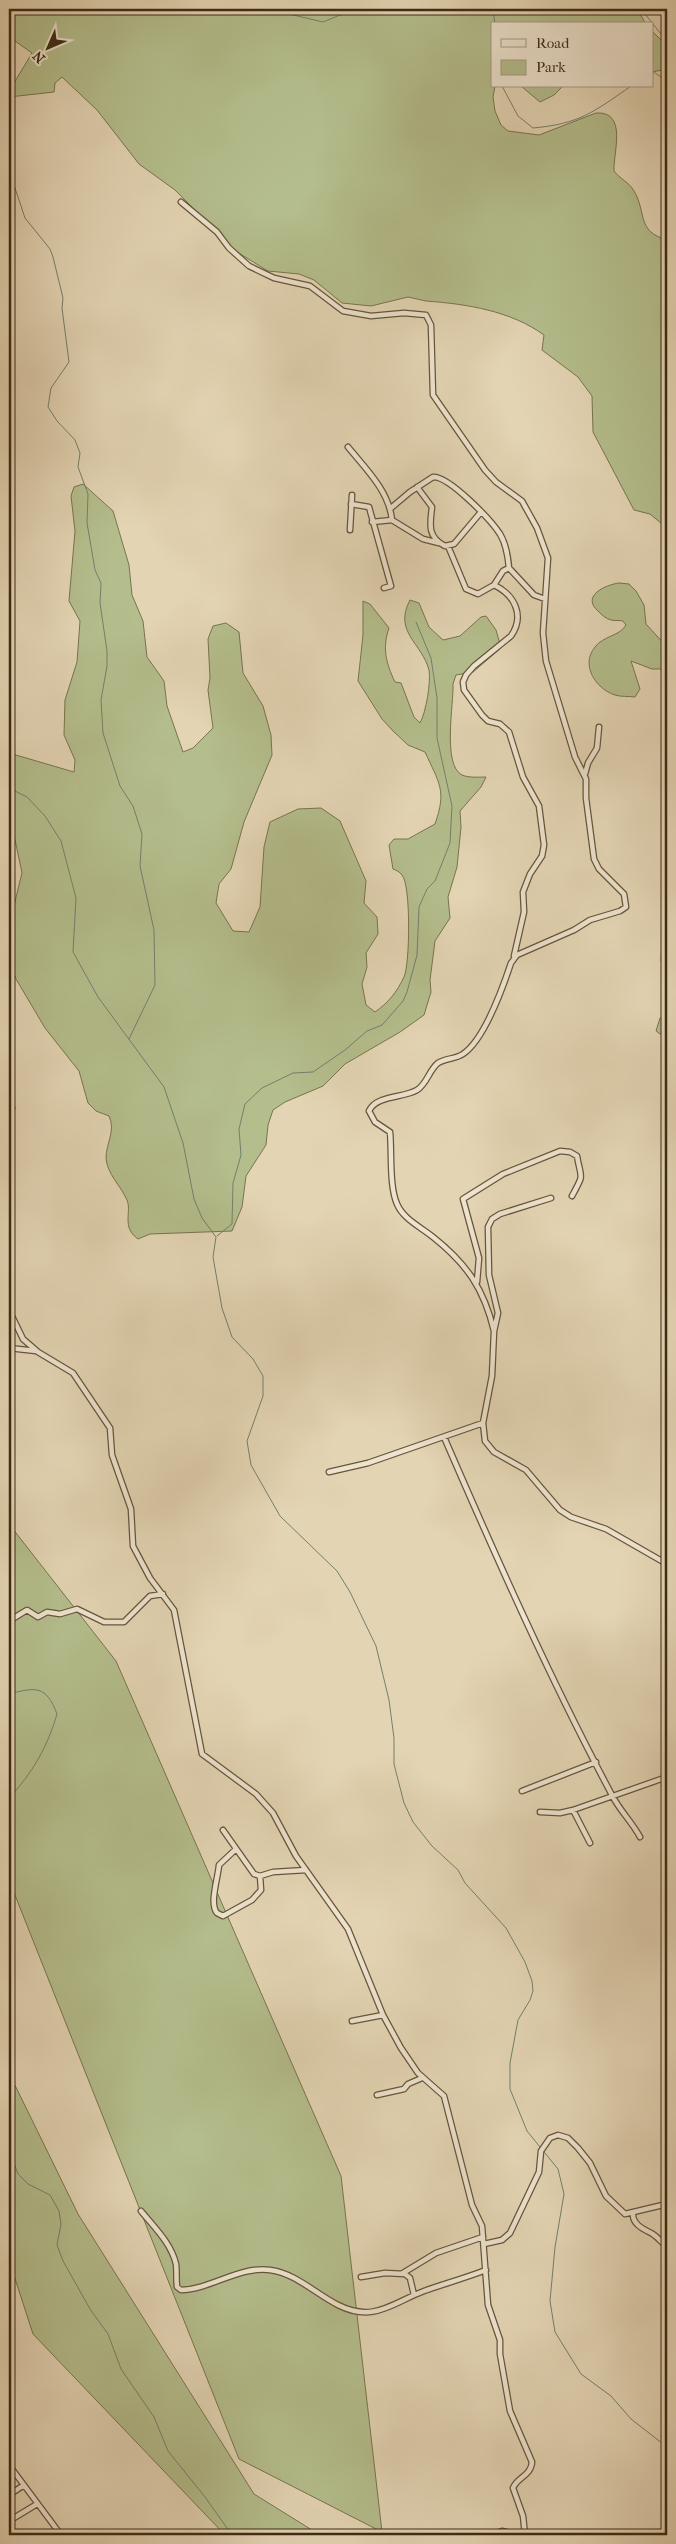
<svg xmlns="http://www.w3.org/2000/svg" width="676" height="2544" font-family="'IM FELL French Canon',serif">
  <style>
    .green { fill: #b4bd8c; stroke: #787450 }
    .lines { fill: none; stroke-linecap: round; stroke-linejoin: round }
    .stream { stroke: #72806d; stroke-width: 1 }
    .street-casing { stroke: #66553c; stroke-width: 7 }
    .street { stroke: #ede3ce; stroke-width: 4.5 }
  </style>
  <rect width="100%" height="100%" fill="#e3d4b3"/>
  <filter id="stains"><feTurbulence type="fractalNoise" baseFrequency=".004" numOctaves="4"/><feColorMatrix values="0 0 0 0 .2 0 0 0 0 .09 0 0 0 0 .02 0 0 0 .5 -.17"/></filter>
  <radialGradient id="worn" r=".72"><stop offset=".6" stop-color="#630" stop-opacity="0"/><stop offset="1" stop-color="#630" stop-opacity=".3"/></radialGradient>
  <path class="green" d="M9 9H637L646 24H492V86H495L493 97 495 111 501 125 508 131 539 135 596 113C628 111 613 153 614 171 620 179 629 182 634 191 647 213 636 231 667 240V528L650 514 634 510 593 432 592 396 578 377 542 350 544 335C511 311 467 304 426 301L408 297 371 306 342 303 314 280 299 274 268 271 237 252 175 190 139 164 97 110 62 77 55 83 54 92 9 97 14 83 32 53 15 41 9 39Z
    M652 31 667 46V69L652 72Z
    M521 86H563L554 95 540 102Z
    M83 484 113 511 129 565 132 595 143 621 147 657 164 681 167 706 183 752 193 748 213 728 208 690 210 678 208 639 213 626 226 623 239 632 243 673 263 706 271 735 272 755 244 822 231 869 219 884 216 903 233 931 249 932 260 907 264 847 270 822 298 809 321 808 340 821 366 881 364 903 377 917 378 934 366 953 367 967 362 984 366 1005 375 1012C388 1003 397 992 404 977 410 964 411 885 402 875 400 872 396 870 393 869L389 845 394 839H408L435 824C447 790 439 783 425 752L408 745 393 731 382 719 358 681 363 635V601L370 604 389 628C382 648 386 663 395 682L401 683 414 717 420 723C426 712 431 683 429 670 422 643 393 632 410 600L419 603 429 627 443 640 460 636 481 617 486 616 496 630 501 648 473 672 456 675 453 684C454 703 442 765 462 775 469 778 479 777 486 777L481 787 460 811 461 827 457 867 448 897 450 918 435 941 430 980 431 992 424 1015 400 1032 345 1064 323 1086 285 1102 273 1110 268 1125 266 1145 246 1176 242 1207 232 1231 150 1234 138 1239C121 1227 132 1212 127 1200 121 1186 107 1174 106 1158 106 1143 116 1131 109 1116L96 1111 88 1103 79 1071 45 1028 16 979 9 959V926L22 873 14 835 9 830V753L74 772 75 760 64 735 65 700 77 662 80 621 69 601 75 531 71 496 74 487Z
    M619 583 629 584 636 591 644 605 646 624 667 647V669H652L631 661 640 689 635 697C628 696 621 697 615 695 596 689 580 665 595 647 603 636 620 636 626 625L623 621C619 620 615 621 611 620 606 619 602 615 598 611 581 596 605 585 619 583Z
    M667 924V989L661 960 663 926Z
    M667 1016V1039L656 1031 660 1018Z
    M9 1524 116 1661 341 2176 382 2532 239 2459 9 1880Z
    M9 2073 78 2214 254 2494 320 2535H225L33 2334 9 2260Z"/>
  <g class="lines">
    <path class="stream" d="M284 9 289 14 323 22 340 15 362 12 366 9
      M493 9 495 24
      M641 9 661 34 667 37
      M652 71 667 81
      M502 86 518 116 533 128C579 124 594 112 631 86
      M14 185 25 218 50 249 53 257 63 298 62 308 69 362 51 388 48 407 57 421 75 440 80 453 78 467 88 494 87 523 95 570 101 583 100 603 107 651V666L101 700 103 733 120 786 133 806 142 834 140 866 154 930 155 985 129 1039
      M9 788 27 797 45 816 61 841 76 898 73 952 98 997 164 1087 183 1143 194 1199 202 1218 216 1237 213 1257 222 1308 232 1337 253 1359 263 1376V1396L247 1441 251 1465 280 1516 337 1571 350 1592 376 1646 389 1700 394 1738V1764L404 1803 413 1822 432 1846 458 1870 465 1883 506 1928 525 1962 532 1981 533 1991 530 2000 518 2020 510 2063V2089L527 2131 558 2169 564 2194 555 2247 550 2301 555 2332 581 2374 611 2396 631 2419 667 2447
      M217 1236 232 1224 233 1183 241 1155 239 1129 245 1104 262 1088 293 1073 313 1072 345 1050 367 1031 382 1025 403 1001 407 992 417 955 419 907 427 889 435 881 450 843 452 806 437 738V698L431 658 416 622
      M9 1694C36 1687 46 1685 57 1714 48 1746 32 1774 9 1798
      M9 2150 18 2174 28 2184 50 2195 59 2211 61 2224 57 2245 63 2261 90 2309 108 2334 121 2369 154 2417 168 2451 205 2497 232 2535"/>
    <g class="street-casing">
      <path id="street" d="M181 202 217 232 229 248 249 266 274 278 310 286 343 311 371 316 404 313 426 315 431 325 433 395 485 470 496 482 522 501 537 528 548 558 543 633 546 661 575 757 586 779V798L594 859 599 869 624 894 626 907 620 911 590 920 574 930 517 955 511 963C503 987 484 1040 463 1054 456 1059 446 1058 438 1063 429 1070 427 1084 417 1090 404 1098 376 1095 369 1111L375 1122 390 1132C392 1152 389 1186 397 1204 404 1220 421 1227 433 1237 467 1264 484 1289 494 1331
        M348 447C366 469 389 491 392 520
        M417 487 432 507C430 524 427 537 445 546L454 544 481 512
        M351 504 369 507 391 586 384 588
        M391 508 410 492 433 477C449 476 491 520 500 534 506 544 508 556 509 568
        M372 522 392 520 423 539 439 543
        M350 530 352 495
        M448 546 466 589 478 594 494 585C515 595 525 616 511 636L474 666 466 675 463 682 464 690 482 715 488 721 500 724 509 732 523 777 539 806 544 845 542 856 530 874 523 892 524 912 514 956
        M494 585 503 571 509 568 534 595 545 599
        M585 774 588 763 597 748 599 727
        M9 1102 12 1108
        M551 1198 500 1214 492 1219 488 1227 489 1275 498 1313 494 1331 492 1376 483 1423 485 1441 494 1452 526 1470 560 1510 571 1517 606 1529 667 1564
        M477 1282 479 1258 463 1199 503 1174 560 1151 570 1152 577 1156C581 1180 585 1172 572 1196
        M9 1310 23 1339 38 1352 73 1373 110 1428 112 1455 131 1509 133 1546 150 1578 174 1610 202 1754 256 1794 273 1813 296 1856 348 1929 383 2015 401 2048 418 2073 444 2096 472 2205 482 2226 488 2305 500 2340V2354L510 2411 532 2462C531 2476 517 2477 513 2488L523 2516 525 2535
        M9 1348 36 1351
        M444 1437C496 1557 551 1681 613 1797 621 1812 632 1822 640 1837
        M329 1472 368 1463 483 1423
        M9 1621 27 1610 38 1617 47 1612 60 1614 77 1609 104 1622H124L150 1596 163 1594
        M522 1791 596 1762
        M573 1810 590 1843
        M540 1812 560 1813 573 1810 667 1777
        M223 1830 254 1874 260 1876 273 1872 306 1870
        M236 1849 219 1865C218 1878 209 1904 217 1913L223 1916 252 1900 261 1890 260 1876
        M667 1852V1851
        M665 1880H667
        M352 2021 383 2015
        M377 2095 404 2089 408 2084 422 2078
        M141 2211C154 2227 171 2243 176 2264 177 2272 176 2279 177 2287L181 2290C212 2289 238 2266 270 2270 295 2273 316 2294 338 2305 374 2323 392 2303 424 2291 444 2284 465 2278 486 2270
        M633 2213C632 2224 643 2229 651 2233 657 2236 662 2243 667 2247
        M484 2244 502 2240 510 2233 539 2172 541 2151 550 2138 558 2135 568 2138 578 2148 590 2163 606 2196 625 2214 667 2204
        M403 2273 436 2253 483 2237
        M361 2277 385 2273 405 2274 410 2278 414 2295
        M9 2465 61 2535
        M9 2495 24 2485
        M9 2521 37 2504
        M492 2535 502 2531 520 2535"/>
    </g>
    <use href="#street" class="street"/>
  </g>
  <rect width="676" height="2544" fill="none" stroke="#e3d4b3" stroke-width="30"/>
  <rect x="10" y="10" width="656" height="2524" fill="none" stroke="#3d2b15" stroke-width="2.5"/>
  <rect x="15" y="15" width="646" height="2514" fill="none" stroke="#3d2b15"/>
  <rect x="491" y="22" width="162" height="65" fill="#ede3ce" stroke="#a79984"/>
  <rect x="501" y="39" width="25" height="8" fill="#ede3ce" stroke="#a79984"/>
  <text x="536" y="48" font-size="15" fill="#3d2b15">Road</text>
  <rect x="501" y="60" width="25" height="15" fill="#b4bd8c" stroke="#a79984"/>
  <text x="536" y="72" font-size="15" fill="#3d2b15">Park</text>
  <g transform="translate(48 48) rotate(225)" stroke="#ede3ce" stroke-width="4" paint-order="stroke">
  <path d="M0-4L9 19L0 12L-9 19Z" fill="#3d2b15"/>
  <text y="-8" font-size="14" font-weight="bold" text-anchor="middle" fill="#3d2b15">N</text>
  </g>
  <rect width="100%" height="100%" filter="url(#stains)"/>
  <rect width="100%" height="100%" fill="url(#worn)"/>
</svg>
